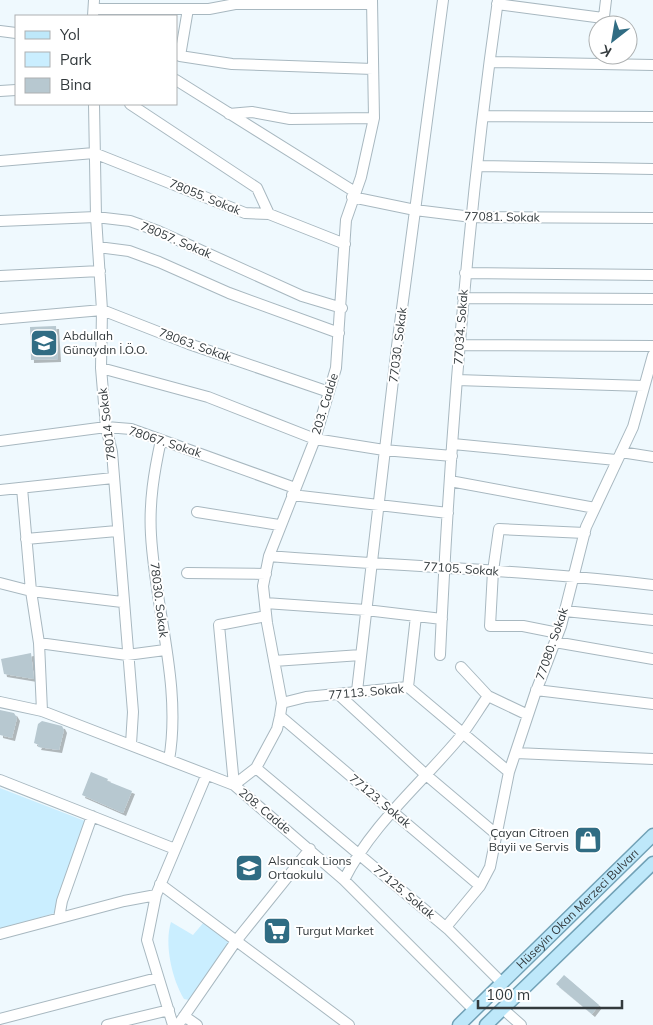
<svg xmlns="http://www.w3.org/2000/svg" width="653" height="1025" font-family="Mulish,sans-serif">
  <style>
    .green { fill: #caeeff }
    .building { fill: #b7c8d0; filter: url(#shadow) }
    .lines { fill: none; stroke-linecap: round; stroke-linejoin: round }
    .minor-casing { stroke: #a8b8c0; stroke-width: 12 }
    .major-casing { stroke: #71a1b6; stroke-width: 15 }
    .minor { stroke: #fff; stroke-width: 10 }
    .major { stroke: #bee8fa; stroke-width: 12 }
    .labels { text-anchor: middle; stroke-width: 4; stroke-linejoin: round; paint-order: stroke }
    .street-label { font-size: 12px; fill: #333a3d; stroke: #fff }
    .poi-label { font-size: 12px; fill: #333a3d; stroke: #fff; text-anchor: start }
  </style>
  <defs>
    <filter id="shadow"><feDropShadow dx="3" dy="3" stdDeviation="0" flood-color="#0004"/></filter>
  </defs>
  <rect width="100%" height="100%" fill="#eff9fe"/>
  <path class="green" d="M0 788 85 821 55 913 0 929Z
    M171 922 193 935 204 922 232 942 189 1000 184 999C172 979 164 944 171 922Z"/>
  <path class="building" d="M56 326 58 359 31 360 30 327Z
    M31 653 34 679 4 674 1 659Z
    M0 710 14 713 17 718 12 738 0 735Z
    M42 721 62 726 64 730 59 750 38 747 39 745 34 743 38 724Z
    M91 772 108 779 107 781 132 791 123 813 82 795Z
    M564 975 599 1005 592 1014 556 984Z"/>
  <g class="lines">
    <g class="minor-casing">
      <path id="minor" d="M497 4 603 18
        M94 9H209L235 4H372
        M188 9 180 56 232 64 373 69
        M93 16 94 0
        M603 25 606 0
        M0 31 16 33
        M491 62 653 65
        M176 80 355 192
        M0 91 16 90
        M94 104 96 217 102 310 101 368 106 427 112 452 133 712 131 744
        M130 104 257 188 269 214
        M229 114 252 112 290 119 374 118
        M484 116 653 117
        M0 161 94 153 245 213 269 214 345 244
        M478 166 653 169
        M352 197 415 210 472 217 653 218
        M0 221 96 217 130 221 158 231 302 296 342 308
        M98 247 129 251 159 262 229 293 339 333
        M465 273 653 275
        M0 276 100 271
        M463 298 653 299
        M0 319 102 310 189 344 329 392
        M460 345 653 346
        M101 368 208 397 315 439 384 450 452 456
        M457 380 644 386
        M161 440C154 472 149 502 151 535 155 609 182 686 169 760
        M0 441 106 427 131 429 295 488
        M453 444 616 460
        M621 452 653 457
        M450 481 595 508
        M22 488 31 591 39 643 42 711
        M0 490 113 478
        M292 495 448 513
        M197 512 279 525
        M26 539 117 531
        M269 556C397 566 525 570 653 585
        M187 573 266 574
        M0 583 31 591 122 602
        M265 603 366 610 442 619
        M565 611 653 620
        M558 633 523 626H490L493 571 499 529 585 533
        M555 642 653 659
        M39 643 127 655 165 650
        M440 655C450 436 467 217 498 0
        M274 661 361 655
        M461 667 488 696 528 715
        M408 687 416 616
        M536 690 653 704
        M357 691 397 346 443 0
        M338 694 425 774 496 834
        M0 702 42 711 234 785 344 880 474 1010
        M282 703 306 697 408 687 509 772
        M280 716 480 886
        M516 753 653 759
        M256 768 449 930 502 983
        M0 780 175 849
        M234 785 256 768 277 729 280 716 282 703 267 623 263 586 269 556 315 439 336 368 346 220 361 177 374 118 372 0
        M234 785 219 625 266 616
        M344 880C372 824 420 785 460 737 470 724 479 709 488 696
        M160 884 349 1025
        M59 918 62 901 92 816
        M446 927 480 886 490 867 509 772 535 694 561 626 586 527 633 427 653 355
        M0 934 124 901 156 895
        M503 1009 521 1025
        M184 1016 197 1025
        M0 1019 157 978
        M107 1025 169 1010
        M173 1025 147 940 156 895 206 776
        M178 1025 236 941 310 849"/>
    </g>
    <g class="major-casing">
      <g id="major">
        <path id="s1" d="M459 1025 653 835"/>
        <path d="M486 1025 653 863"/>
      </g>
    </g>
    <use href="#minor" class="minor"/>
    <use href="#major" class="major"/>
  </g>
  <defs>
    <g id="school-square" transform="scale(1.4375)"><rect x="-9" y="-9" width="18" height="18" rx="4" fill="#306c83" stroke="#fff"/><path d="M0-5L7-2L0 1L-7-2ZM-4 1L0 2.5L4 1V4Q0 6-4 4Z" fill="#fff"/></g>
    <g id="shop-square" transform="scale(1.4375)"><rect x="-9" y="-9" width="18" height="18" rx="4" fill="#306c83" stroke="#fff"/><path d="M-5-2.5h2.3a2.7 3.5 0 0 1 5.4 0H5L5.5 6h-11ZM-1.5-2.5h3a1.5 2.3 0 0 0-3 0Z" fill="#fff"/></g>
    <g id="supermarket-square" transform="scale(1.4375)"><rect x="-9" y="-9" width="18" height="18" rx="4" fill="#306c83" stroke="#fff"/><path d="M-6-5.5h2.5l.6 2H6L4.5 2H-2.5L-4.4-4H-6ZM-1.5 3.2a1.3 1.3 0 1 0 .1 0ZM3 3.2a1.3 1.3 0 1 0 .1 0Z" fill="#fff"/></g>
  </defs>
  <g fill-rule="evenodd">
    <use href="#school-square" x="44" y="343"/>
    <use href="#shop-square" x="588" y="840"/>
    <use href="#school-square" x="249" y="868"/>
    <use href="#supermarket-square" x="277" y="931"/>
  </g>
  <g class="labels">
    <g class="street-label">
      <text transform="translate(205 197) rotate(22)" y="4">78055. Sokak</text>
      <text transform="translate(502 217) rotate(1)" y="4">77081. Sokak</text>
      <text transform="translate(176 240) rotate(23)" y="4">78057. Sokak</text>
      <text transform="translate(461 327) rotate(-86)" y="4">77034. Sokak</text>
      <text transform="translate(195 345) rotate(20)" y="4">78063. Sokak</text>
      <text transform="translate(398 345) rotate(-83)" y="4">77030. Sokak</text>
      <text transform="translate(325 404) rotate(-73)" y="4">203. Cadde</text>
      <text transform="translate(107 424) rotate(-97)" y="4">78014 Sokak</text>
      <text transform="translate(165 442) rotate(18)" y="4">78067. Sokak</text>
      <text transform="translate(461 569) rotate(4)" y="4">77105. Sokak</text>
      <text transform="translate(159 600) rotate(83)" y="4">78030. Sokak</text>
      <text transform="translate(552 644) rotate(-71)" y="4">77080. Sokak</text>
      <text transform="translate(366 692) rotate(-5)" y="4">77113. Sokak</text>
      <text transform="translate(380 801) rotate(40)" y="4">77123. Sokak</text>
      <text transform="translate(265 811) rotate(40)" y="4">208. Cadde</text>
      <text transform="translate(404 892) rotate(40)" y="4">77125. Sokak</text>
      <text dy="4" stroke="none"><textPath href="#s1" startOffset="166">Hüseyin Okan Merzeci Bulvarı</textPath></text>
    </g>
    <g class="poi-label">
      <text x="63" y="340">Abdullah<tspan x="63" dy="14">Günaydın İ.Ö.O.</tspan></text>
      <text x="569" y="837" text-anchor="end">Çayan Citroen<tspan x="569" dy="14">Bayii ve Servis</tspan></text>
      <text x="268" y="865">Alsancak Lions<tspan x="268" dy="14">Ortaokulu</tspan></text>
      <text x="296" y="935">Turgut Market</text>
    </g>
  </g>
  <rect x="15" y="15" width="162" height="90" fill="#ffffff" stroke="#adb0b1"/>
  <rect x="25" y="31" width="25" height="8" fill="#bee8fa" stroke="#adb0b1"/>
  <text x="60" y="40" font-size="15" fill="#333a3d">Yol</text>
  <rect x="25" y="52" width="25" height="15" fill="#caeeff" stroke="#adb0b1"/>
  <text x="60" y="65" font-size="15" fill="#333a3d">Park</text>
  <rect x="25" y="78" width="25" height="15" fill="#b7c8d0" stroke="#adb0b1"/>
  <text x="60" y="90" font-size="15" fill="#333a3d">Bina</text>
  <g transform="translate(613 40) rotate(211)"><circle r="24" fill="#ffffff" stroke="#adb0b1"/>
  <path d="M0-4L9 19L0 12L-9 19Z" fill="#306c83"/>
  <text y="-8" font-size="14" font-weight="bold" text-anchor="middle" fill="#333a3d">K</text>
  </g>
  <path d="M478 1000v8h144v-8" fill="none" stroke="#333a3d" stroke-width="2.5"/>
  <text x="486" y="1000" font-size="15" fill="#333a3d" stroke="#ffffff" stroke-width="4" paint-order="stroke">100 m</text>
</svg>
